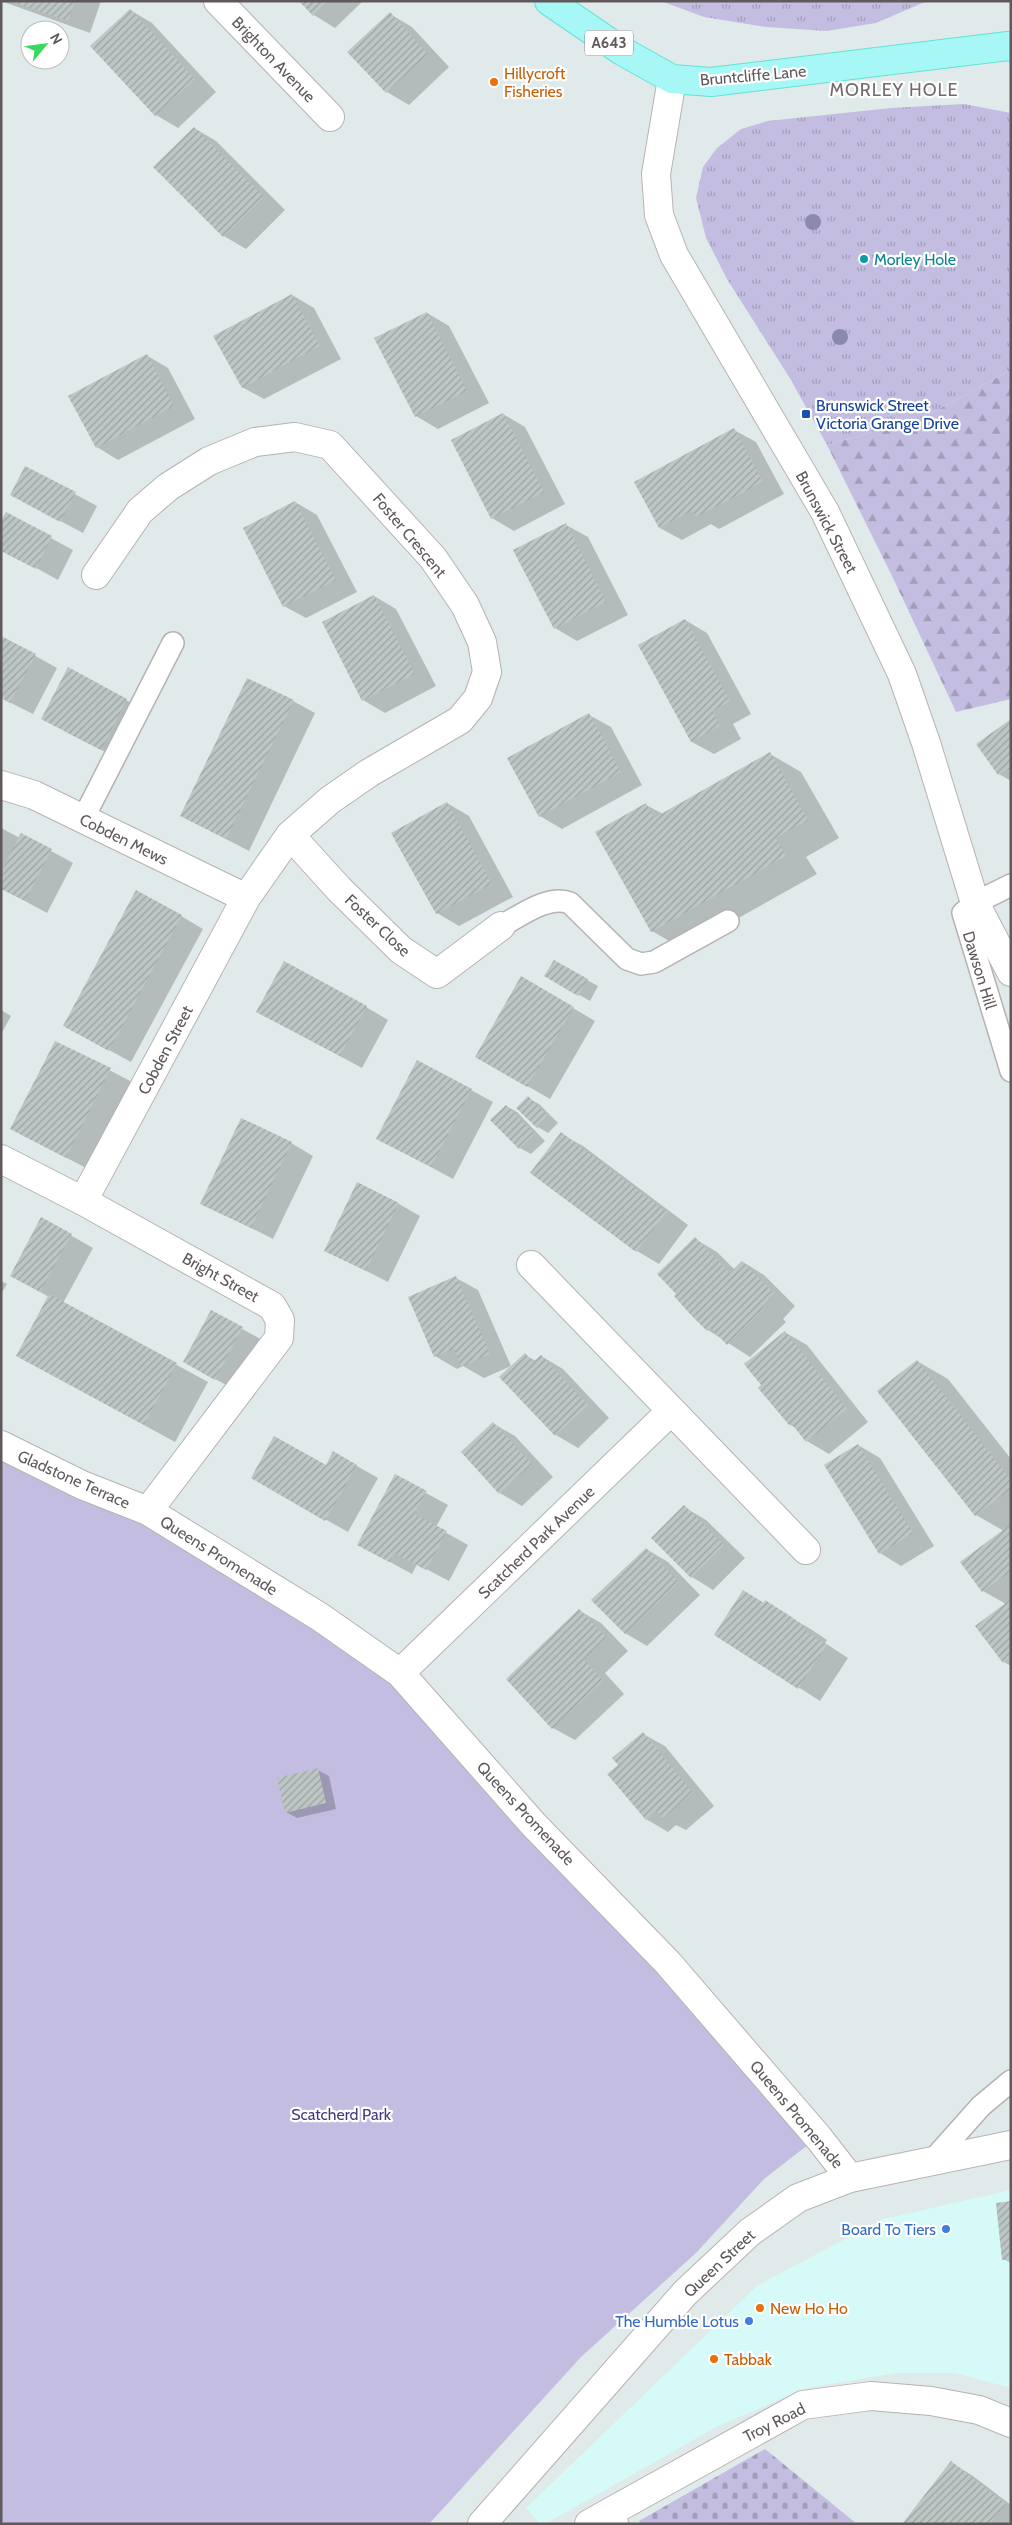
<svg xmlns="http://www.w3.org/2000/svg" width="1012" height="2525" font-family="Cabin,sans-serif">
  <style>
    .commercial { fill: #d5faf7 }
    .grass { fill: url(#grass-tufts) }
    .forest { fill: url(#forest-firs) }
    .cemetery { fill: url(#cemetery-stones) }
    .park { fill: #c3bee1 }
    .shadow { fill: #0003 }
    .building { fill: url(#building-hatch) }
    .lines { fill: none; stroke-linecap: round; stroke-linejoin: round }
    .lane-casing { stroke: #b7b1b2; stroke-width: 24 }
    .street-casing { stroke: #b7b1b2; stroke-width: 30 }
    .secondary-casing { stroke: #bab2b3; stroke-width: 30 }
    .primary-casing { stroke: #5fe4d4; stroke-width: 30 }
    .lane { stroke: #fff; stroke-width: 21 }
    .street { stroke: #fff; stroke-width: 28 }
    .secondary { stroke: #fff; stroke-width: 28 }
    .primary { stroke: #a8f7f7; stroke-width: 28 }
    .tree { fill: #8c89ae }
    .food-dot { fill: #e8710a; stroke: #fff; stroke-width: 2 }
    .culture-dot { fill: #0f9aa8; stroke: #fff; stroke-width: 2 }
    .transit-dot { fill: #1a4fb4; stroke: #fff; stroke-width: 2 }
    .shop-dot { fill: #3f7fe0; stroke: #fff; stroke-width: 2 }
    .labels { text-anchor: middle; stroke-width: 4.5; stroke-linejoin: round; paint-order: stroke }
    .shield { fill: #fff; stroke: #908b8c; stroke-width: 1 }
    .shield-label { font-size: 15px; font-weight: bold; fill: #60595b }
    .street-label { font-size: 16px; fill: #60595b; stroke: #fff }
    .food-label { font-size: 16px; fill: #c56008; stroke: #fff; text-anchor: start }
    .culture-label { font-size: 16px; fill: #0d838f; stroke: #fff; text-anchor: start }
    .transit-label { font-size: 16px; fill: #164399; stroke: #fff; text-anchor: start }
    .park-label { font-size: 16px; fill: #483a7d; stroke: #fff }
    .shop-label { font-size: 16px; fill: #366cbe; stroke: #fff; text-anchor: end }
    .neighbourhood-label { font-size: 18px; letter-spacing: 1px; fill: #726a6c; stroke: #fff }
  </style>
  <defs>
    <pattern id="grass-tufts" width="24" height="20" patternUnits="userSpaceOnUse" patternTransform="scale(1.25)"><rect width="24" height="20" fill="#c3bee1"/><path d="M3 7l-1-3M5 7V3M7 7l1-3M15 17l-1-3M17 17v-4M19 17l1-3" fill="none" stroke="#a29db9"/></pattern>
    <pattern id="forest-firs" width="22" height="20" patternUnits="userSpaceOnUse" patternTransform="scale(1.25)"><rect width="22" height="20" fill="#c3bee1"/><path d="M5 1l3.5 6h-7zM16 11l3.5 6h-7z" fill="#a29db9"/></pattern>
    <pattern id="cemetery-stones" width="16" height="16" patternUnits="userSpaceOnUse" patternTransform="scale(1.25)"><rect width="16" height="16" fill="#c3bee1"/><path d="M2 7V4a2 2 0 0 1 4 0v3zM10 15v-3a2 2 0 0 1 4 0v3z" fill="#a29db9"/></pattern>
    <pattern id="building-hatch" width="6" height="6" patternUnits="userSpaceOnUse" patternTransform="scale(1.25)"><rect width="6" height="6" fill="#bcc6c4"/><path d="M-1 1l2-2M0 6l6-6M5 7l2-2" fill="none" stroke="#9ca4a2"/></pattern>
  </defs>
  <rect width="100%" height="100%" fill="#e0eaea"/>
  <path class="commercial" d="M1011 2190V2388L955 2373H896L806 2388 718 2426 545 2524H541L526 2508 758 2285 883 2219Z"/>
  <path class="grass" d="M661 1H927L876 23 827 31 766 27 704 17Z
    M964 104 1011 113V370L924 417 827 445 791 380 727 279 706 238 696 198 703 167 717 148 741 129 768 121 891 108Z"/>
  <path class="forest" d="M1011 370V699L956 712 893 578 827 445 924 417Z"/>
  <path class="cemetery" d="M765 2449 857 2524H640L639 2521Z"/>
  <path class="park" d="M1 1445 82 1485 400 1673 818 2137 764 2179 696 2253 581 2357 429 2524H1Z"/>
  <path class="shadow" d="M1 1H101L90 33Z
    M301 1H363L335 28 314 15Z
    M130 10 152 23 216 92 178 128 156 115 92 46Z
    M390 14 412 27 449 67 409 105 387 92Z
    M194 128 216 141 285 210 246 249 224 236 155 167Z
    M292 295 314 308 341 359 264 399 242 387Z
    M427 313 449 326 489 403 438 429 416 416Z
    M146 355 168 368 195 419 118 460 97 447Z
    M503 414 525 427 565 504 514 531 492 518Z
    M734 430 756 442 784 494 719 529 711 524 682 540 660 528Z
    M26 468 97 506 83 533 34 507Z
    M295 502 317 515 357 592 306 618 284 606Z
    M6 514 73 550 58 580 11 554Z
    M566 525 588 537 628 615 577 641 555 628Z
    M374 596 396 609 436 686 385 713 363 700Z
    M685 620 707 633 751 714 733 724 741 739 714 754 692 742 640 645Z
    M1 637 57 668 33 714 1 698Z
    M126 700 148 712 123 761 64 731Z
    M293 701 315 713 249 851 182 816Z
    M589 715 611 727 642 785 562 829 540 816Z
    M1011 721V781L999 774 978 744Z
    M770 754 801 772 839 838 806 857 817 874 683 949 652 931 646 805 663 814Z
    M447 803 469 816 513 897 459 926 437 913 393 833Z
    M1 828 20 838 22 835 73 863 47 913 1 888Z
    M181 916 203 929 131 1062 87 1038Z
    M554 962 598 986 590 1001 546 976Z
    M522 978 595 1021 550 1099 477 1057Z
    M366 1007 388 1020 362 1068 280 1024Z
    M1 1010 11 1016 1 1034Z
    M56 1042 132 1082 88 1169 12 1129Z
    M471 1090 493 1102 453 1179 377 1138Z
    M528 1098 539 1104 558 1123 548 1133 538 1127Z
    M506 1106 517 1112 545 1141 531 1154 520 1148Z
    M561 1134 583 1146 688 1225 659 1264 637 1251 532 1173Z
    M291 1143 313 1156 273 1239 202 1203Z
    M399 1204 420 1216 388 1282 325 1250Z
    M42 1219 93 1248 63 1303 208 1382 175 1442 49 1373V1297L33 1288Z
    M695 1239 717 1252 735 1270 743 1262 764 1275 795 1306 783 1319 786 1322 750 1357 708 1330Z
    M456 1278 478 1290 511 1366 484 1378 463 1366 457 1369 435 1356Z
    M1 1281 7 1284 1 1294Z
    M211 1312 264 1341 237 1391 206 1374Z
    M786 1333 807 1345 868 1422 829 1454 807 1441 797 1429 789 1424Z
    M525 1355 536 1361 541 1356 563 1369 609 1418 578 1448 556 1435 501 1377Z
    M917 1361 948 1379 1011 1459V1666L1004 1662 1006 1604 983 1591 962 1563 1004 1531 976 1515Z
    M494 1424 515 1436 553 1477 522 1506 500 1493 463 1452Z
    M858 1445 880 1458 934 1546 901 1566 880 1553Z
    M334 1453 378 1478 348 1532 252 1478 326 1467Z
    M426 1493 448 1505 436 1527 468 1545 449 1581 417 1564 412 1574 381 1557Z
    M684 1507 706 1520 745 1558 713 1590 692 1577Z
    M646 1549 668 1562 700 1595 647 1646 625 1633Z
    M765 1604 809 1628 827 1640 825 1643 848 1658 820 1701 716 1634Z
    M580 1611 601 1623 628 1651 605 1673 624 1694 575 1740 553 1728Z
    M643 1734 665 1746 714 1806 686 1830 676 1825 668 1832 646 1819 619 1765Z
    M318 1770 329 1776 336 1809 297 1818 286 1812Z
    M1011 2202V2263L1003 2259Z
    M952 2463 973 2476 1011 2505V2524H904Z"/>
  <path class="building" d="M10 1H75L68 21Z
    M299 1H328L313 16Z
    M130 9 195 79 155 116 90 46Z
    M390 12 428 54 386 93 347 52Z
    M194 127 264 197 223 237 153 167Z
    M292 294 320 346 242 388 213 336Z
    M427 312 467 391 415 417 374 338Z
    M147 354 174 406 96 448 68 396Z
    M503 413 544 492 491 519 451 440Z
    M734 428 763 482 696 517 692 511 659 528 634 482Z
    M25 466 76 492 60 522 10 495Z
    M295 501 336 580 283 607 243 528Z
    M6 512 52 536 36 569 1 551V521Z
    M566 523 606 602 554 629 513 550Z
    M374 595 415 674 362 701 322 622Z
    M685 619 730 701 712 711 720 726 691 742 638 645Z
    M1 636 36 654 10 703 1 698Z
    M68 667 127 699 101 750 41 719Z
    M247 678 294 700 226 839 180 816Z
    M589 713 621 772 539 817 507 758Z
    M1011 719V774L1007 769 998 775 976 744Z
    M770 752 808 820 776 838 786 856 651 932 595 832 646 803 654 818Z
    M447 802 492 884 436 914 391 833Z
    M21 833 52 849 25 901 1 889V872Z
    M136 890 182 915 109 1051 63 1026Z
    M554 960 588 979 578 996 544 976Z
    M284 961 367 1006 340 1056 256 1012Z
    M521 976 574 1007 527 1087 475 1057Z
    M55 1041 111 1068 66 1158 10 1129Z
    M417 1060 472 1089 431 1167 376 1139Z
    M528 1096 548 1116 537 1128 516 1108Z
    M506 1105 535 1134 519 1149 490 1120Z
    M241 1118 292 1142 251 1228 200 1204Z
    M561 1132 667 1212 636 1252 530 1173Z
    M357 1182 399 1203 366 1271 324 1251Z
    M41 1217 72 1234 40 1292 10 1276Z
    M695 1237 730 1273 742 1261 774 1293 762 1306 765 1308 727 1345 711 1328 707 1331 689 1313 674 1296 676 1294 657 1274Z
    M456 1276 490 1354 461 1367 454 1349 434 1357 408 1297Z
    M49 1294 177 1363 144 1425 16 1356Z
    M211 1310 243 1327 215 1380 183 1362Z
    M785 1331 847 1409 806 1442 791 1423 789 1425 758 1388 761 1385 744 1364Z
    M525 1353 533 1362 541 1355 588 1405 555 1436 499 1377Z
    M917 1360 1011 1480V1489L975 1516 877 1391Z
    M493 1422 532 1464 499 1494 461 1452Z
    M274 1436 326 1465 333 1451 357 1465 325 1521 251 1478Z
    M858 1444 913 1533 879 1554 824 1465Z
    M395 1474 427 1491 414 1514 447 1531 426 1570 394 1553 389 1562 357 1545Z
    M684 1505 724 1545 691 1578 651 1538Z
    M1011 1524V1571L982 1592 960 1562Z
    M646 1548 679 1582 625 1634 591 1600Z
    M743 1590 764 1603 765 1600 787 1614 806 1627 804 1630 827 1645 798 1689 714 1635Z
    M1011 1599V1657L1003 1663 975 1626Z
    M579 1609 607 1638 584 1660 603 1681 552 1729 506 1679Z
    M643 1732 693 1793 663 1819 656 1810 646 1820 607 1774 618 1765 612 1758Z
    M318 1768 326 1803 285 1813 277 1778Z
    M1011 2201V2259L1002 2260 996 2203Z
    M951 2461 1006 2504 990 2524H902Z"/>
  <g class="lines">
    <g class="lane-casing">
      <path id="lane" d="M83 819 173 643
        M1011 885 975 903 963 913 1011 1071
        M501 926C520 916 549 894 570 903L627 959 641 964 654 962 728 921
        M932 2161 981 2106 1011 2081"/>
    </g>
    <g class="street-casing">
      <path id="street" d="M218 1 330 117
        M1 785 34 795 246 898
        M290 835 339 889 401 950 437 974 501 926
        M1 1159 83 1201 272 1306 280 1320 279 1338 148 1511
        M83 1201 246 898 290 835 330 800 369 773 460 720 478 698 487 672 482 642 465 605 433 558 330 445 295 437 255 442 209 461 168 487 140 511 96 575
        M531 1265 806 1550
        M1 1445 82 1485 148 1511 320 1617 400 1673 534 1825 668 1963 818 2137 850 2178
        M400 1673 671 1411
        M612 2511 803 2405 871 2396 931 2401 979 2410 1011 2423
        M589 2524 612 2511 614 2524"/>
    </g>
    <g class="secondary-casing">
      <path id="secondary" d="M672 79 656 174 659 215 674 255 825 512 902 674 926 743 975 903 1011 972
        M482 2524 685 2293 750 2232 798 2198 850 2178 1011 2145"/>
    </g>
    <g class="primary-casing">
      <path id="primary" d="M549 1 622 51 672 79 711 82 1008 46 1011 47"/>
    </g>
    <use href="#lane" class="lane"/>
    <use href="#street" class="street"/>
    <use href="#secondary" class="secondary"/>
    <use href="#primary" class="primary"/>
  </g>
  <g class="tree">
    <circle cx="813" cy="222" r="8"/>
    <circle cx="840" cy="337" r="8"/>
  </g>
  <g class="food-dot">
    <circle cx="494" cy="82" r="5"/>
    <circle cx="760" cy="2308" r="5"/>
    <circle cx="714" cy="2359" r="5"/>
  </g>
  <circle class="culture-dot" cx="864" cy="259" r="5"/>
  <rect class="transit-dot" x="801" y="409" width="10" height="10" rx="2.5"/>
  <g class="shop-dot">
    <circle cx="946" cy="2229" r="5"/>
    <circle cx="749" cy="2321" r="5"/>
  </g>
  <g class="labels">
    <rect class="shield" x="585" y="30.5" width="48" height="25" rx="4"/>
    <g class="shield-label">
      <text x="609" y="48">A643</text>
    </g>
    <g class="street-label">
      <text transform="translate(274 59) rotate(46)" y="6">Brighton Avenue</text>
      <text transform="translate(753 75) rotate(-5)" y="6">Bruntcliffe Lane</text>
      <text transform="translate(827 522) rotate(62)" y="6">Brunswick Street</text>
      <text transform="translate(410 535) rotate(50)" y="6">Foster Crescent</text>
      <text transform="translate(124 839) rotate(26)" y="6">Cobden Mews</text>
      <text transform="translate(378 925) rotate(43)" y="6">Foster Close</text>
      <text transform="translate(980 970) rotate(73)" y="6">Dawson Hill</text>
      <text transform="translate(165 1050) rotate(-62)" y="6">Cobden Street</text>
      <text transform="translate(221 1277) rotate(29)" y="6">Bright Street</text>
      <text transform="translate(74 1479) rotate(24)" y="6">Gladstone Terrace</text>
      <text transform="translate(536 1542) rotate(-44)" y="6">Scatcherd Park Avenue</text>
      <text transform="translate(219 1555) rotate(32)" y="6">Queens Promenade</text>
      <text transform="translate(526 1813) rotate(47)" y="6">Queens Promenade</text>
      <text transform="translate(797 2114) rotate(50)" y="6">Queens Promenade</text>
      <text transform="translate(719 2263) rotate(-43)" y="6">Queen Street</text>
      <text transform="translate(774 2422) rotate(-27)" y="6">Troy Road</text>
    </g>
    <g class="food-label">
      <text x="504" y="79">Hillycroft<tspan x="504" dy="18">Fisheries</tspan></text>
      <text x="770" y="2314">New Ho Ho</text>
      <text x="724" y="2365">Tabbak</text>
    </g>
    <g class="culture-label">
      <text x="874" y="265">Morley Hole</text>
    </g>
    <g class="transit-label">
      <text x="816" y="411">Brunswick Street<tspan x="816" dy="18">Victoria Grange Drive</tspan></text>
    </g>
    <g class="park-label">
      <text x="341" y="2120">Scatcherd Park</text>
    </g>
    <g class="shop-label">
      <text x="936" y="2235">Board To Tiers</text>
      <text x="739" y="2327">The Humble Lotus</text>
    </g>
    <g class="neighbourhood-label">
      <text x="894" y="96">MORLEY HOLE</text>
    </g>
  </g>
  <rect width="1012" height="2525" fill="none" stroke="#60595b" stroke-width="5"/>
  <g transform="translate(45 45) rotate(61)"><circle r="24" fill="#ffffff" stroke="#bfbdbd"/>
  <path d="M0-4L9 19L0 12L-9 19Z" fill="#37d95e"/>
  <text y="-8" font-size="14" font-weight="bold" text-anchor="middle" fill="#60595b">N</text>
  </g>
</svg>
